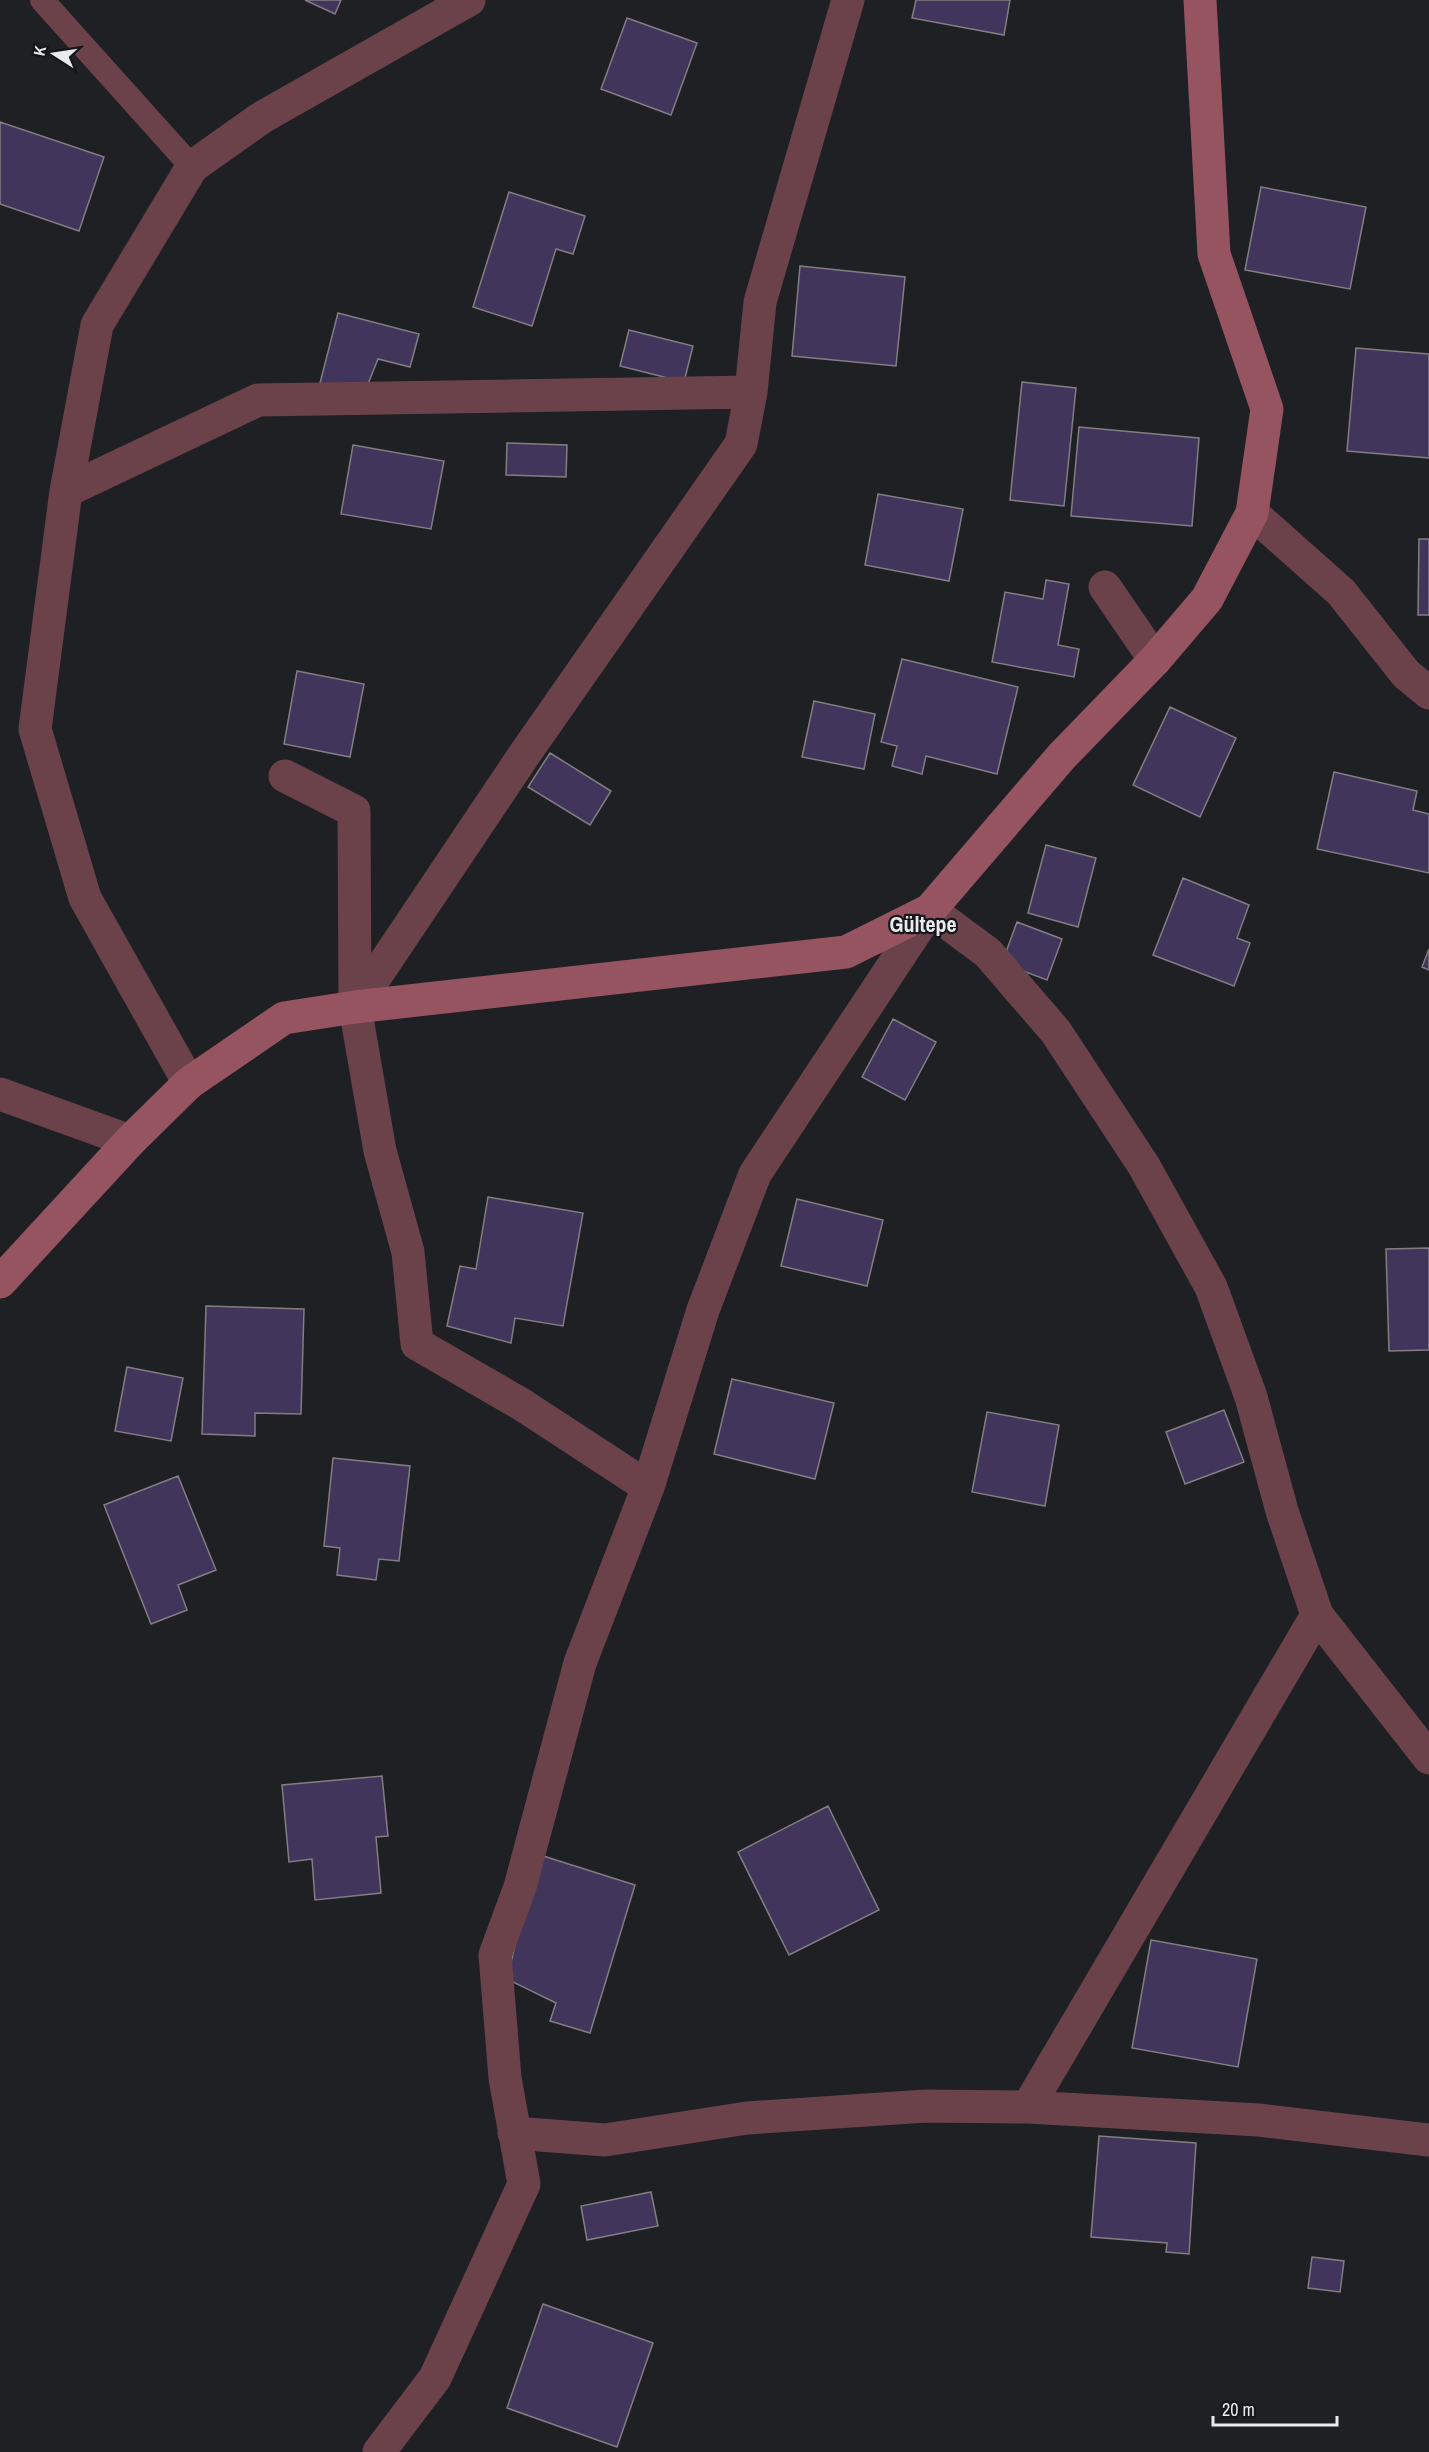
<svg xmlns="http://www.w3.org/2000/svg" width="1429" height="2452" font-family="'Archivo Narrow',sans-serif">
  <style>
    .building { fill: #42355c; stroke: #807e83; stroke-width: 1.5 }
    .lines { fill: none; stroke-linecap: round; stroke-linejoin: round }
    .lane { stroke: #6b4249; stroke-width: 24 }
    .street { stroke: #6b4249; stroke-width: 33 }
    .secondary { stroke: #955460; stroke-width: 33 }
    .labels { text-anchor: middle; stroke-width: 4.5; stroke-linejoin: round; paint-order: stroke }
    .district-label { font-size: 22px; font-weight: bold; fill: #e9eaec; stroke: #15171a }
  </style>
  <rect width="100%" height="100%" fill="#1e2023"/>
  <path class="building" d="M305 0H341L335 14Z
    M916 0H1010L1004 35 912 18Z
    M627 18 697 43 671 115 601 89Z
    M0 122 104 157 79 231 0 204Z
    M1261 187 1366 207 1350 289 1245 270Z
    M509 192 585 216 573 254 556 249 532 326 473 307Z
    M800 266 905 277 896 366 792 356Z
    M338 313 419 334 410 367 378 359 364 394 319 387Z
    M629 330 693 346 684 382 620 366Z
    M1356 348 1429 354V458L1347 451Z
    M1022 382 1076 388 1064 506 1010 500Z
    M1079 427 1199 438 1192 526 1071 516Z
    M507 443 567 445 566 477 506 475Z
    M353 445 444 461 431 529 341 514Z
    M878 494 963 509 949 581 865 565Z
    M1419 539H1429V615H1418Z
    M1046 580 1069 584 1058 645 1079 649 1074 677 992 662 1005 592 1043 599Z
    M902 659 1018 687 997 774 926 756 922 774 892 766 897 746 881 742Z
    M297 671 364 684 350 757 284 744Z
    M814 701 875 714 864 769 802 757Z
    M1170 707 1236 738 1200 817 1133 785Z
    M550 753 611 791 590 825 528 787Z
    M1334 772 1417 791 1413 810 1429 814V873L1317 849Z
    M1046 845 1096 858 1078 927 1028 913Z
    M1183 878 1249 905 1237 938 1250 943 1234 986 1153 955Z
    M1017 922 1062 939 1047 980 1002 963Z
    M1429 949V970L1422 967Z
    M893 1019 936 1042 905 1100 862 1077Z
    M488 1197 583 1213 563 1326 515 1318 511 1343 447 1326 460 1266 476 1269Z
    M797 1199 883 1220 867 1286 781 1266Z
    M1429 1248V1350L1389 1351 1386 1249Z
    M206 1306 304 1309 301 1414 255 1413V1436L202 1434Z
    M127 1367 183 1378 171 1441 115 1431Z
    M732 1379 834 1403 815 1479 714 1454Z
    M1224 1410 1244 1462 1185 1484 1166 1432Z
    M987 1412 1059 1425 1045 1506 972 1492Z
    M333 1458 410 1466 399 1561 379 1559 376 1580 337 1575 340 1548 324 1546Z
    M178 1476 216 1570 178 1585 187 1610 151 1624 104 1505Z
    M382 1776 388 1836 376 1837 381 1893 315 1900 312 1859 289 1862 282 1785Z
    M828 1806 879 1910 789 1955 738 1852Z
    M537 1854 635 1885 590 2033 550 2021 556 2003 507 1979Z
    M1151 1940 1257 1959 1238 2067 1132 2048Z
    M1099 2136 1196 2143 1189 2254 1166 2252 1167 2243 1091 2237Z
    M651 2192 658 2226 587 2240 581 2206Z
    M1312 2257 1344 2261 1340 2292 1308 2288Z
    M543 2304 653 2343 617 2447 507 2408Z"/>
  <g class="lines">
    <path class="lane" d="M42 0 192 167"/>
    <path class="street" d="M66 491 258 400 751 392
      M1252 513 1341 592 1406 674 1429 693
      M1105 587 1155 660
      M285 776 354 811 355 1007
      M189 1083 85 898 35 729 66 491 97 325 192 167 261 118 469 0
      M0 1094 130 1141
      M648 1487 521 1404 417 1344 408 1252 380 1151 355 1007 524 755 741 444 751 392 760 302 848 0
      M1028 2107 1317 1615
      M514 2133 605 2140 747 2118 926 2106 1028 2107 1259 2120 1429 2140
      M379 2452 435 2378 524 2184 505 2078 495 1955 520 1887 580 1663 648 1487 703 1310 755 1174 930 910 988 953 1056 1032 1144 1166 1211 1287 1251 1397 1282 1511 1317 1615 1429 1758"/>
    <path class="secondary" d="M0 1282 130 1141 189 1083 284 1018 355 1007 846 952 930 910 1062 756 1155 660 1207 599 1252 513 1267 409 1214 254 1200 0"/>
  </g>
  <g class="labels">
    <g class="district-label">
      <text x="923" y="932">Gültepe</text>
    </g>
  </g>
  <g transform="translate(54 54) rotate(282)" stroke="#15171a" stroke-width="4.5" paint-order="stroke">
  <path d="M0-4.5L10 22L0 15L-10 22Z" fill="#e9eaec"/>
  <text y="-9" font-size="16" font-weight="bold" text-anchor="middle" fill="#e9eaec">K</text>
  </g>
  <path d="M1213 2416v9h124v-9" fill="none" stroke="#e9eaec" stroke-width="3"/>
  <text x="1222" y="2416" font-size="18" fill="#e9eaec" stroke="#15171a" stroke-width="4.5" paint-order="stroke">20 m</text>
</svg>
